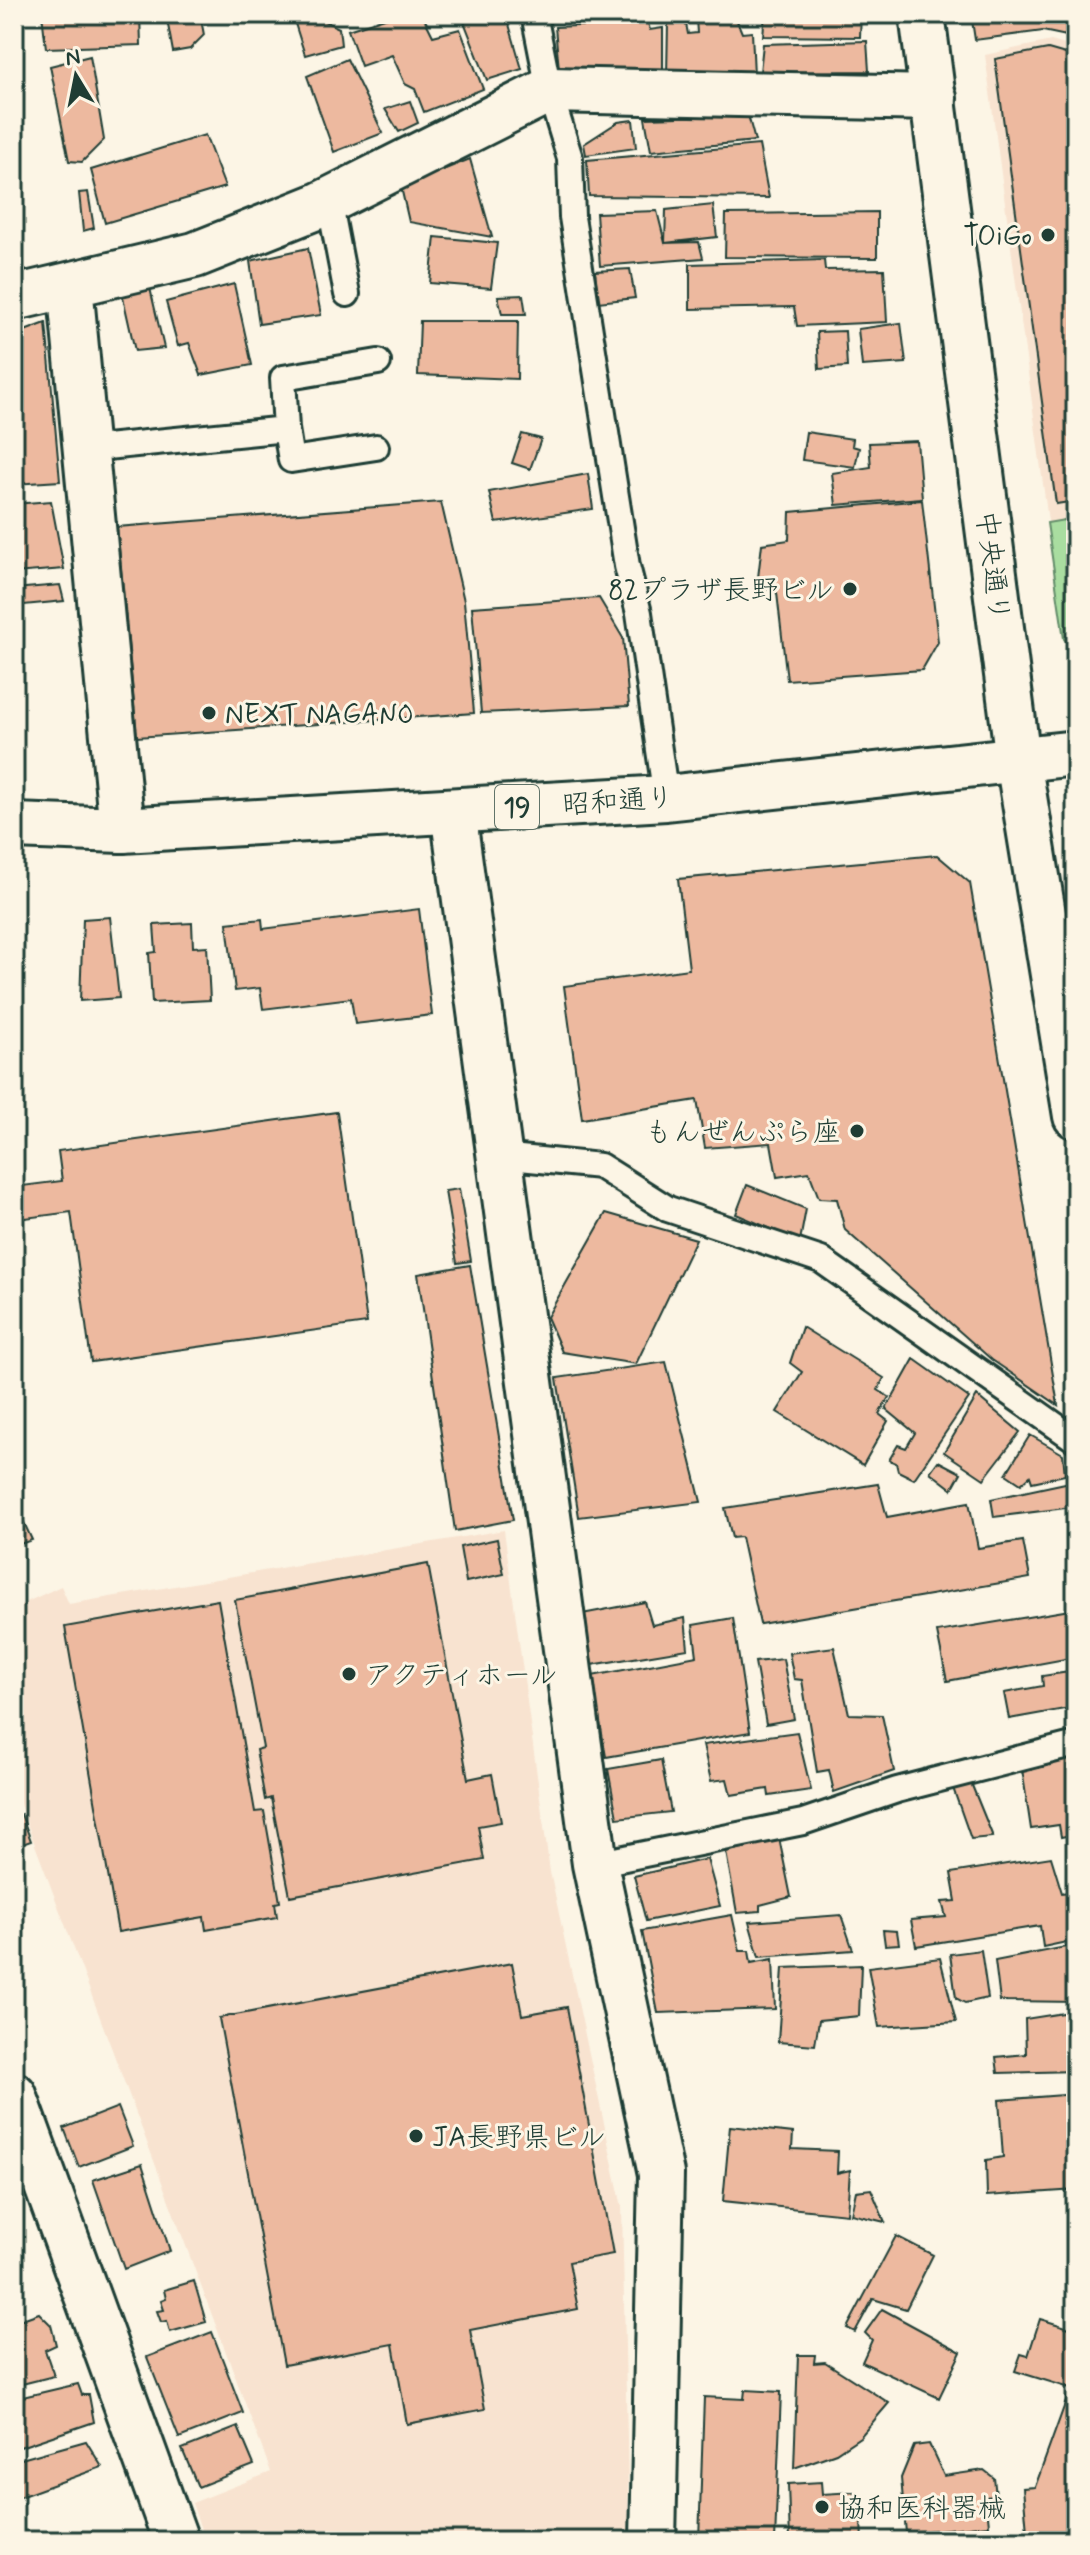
<svg xmlns="http://www.w3.org/2000/svg" width="1090" height="2555" font-family="Mynerve,'Klee One',sans-serif">
  <style>
    .built { fill: #f8e3d0 }
    .green { fill: #a9dda0; stroke: #648d6a; stroke-width: 2 }
    .lines { fill: none; stroke-linecap: round; stroke-linejoin: round }
    .stream { stroke: #679baa; stroke-width: 12 }
    .building { fill: #edb99f; stroke: #1f3d34; stroke-width: 2 }
    .lane-casing { stroke: #1f3d34; stroke-width: 30 }
    .street-casing { stroke: #1f3d34; stroke-width: 50 }
    .secondary-casing { stroke: #1f3d34; stroke-width: 50 }
    .highway-casing { stroke: #1f3d34; stroke-width: 50 }
    .lane { stroke: #fcf5e5; stroke-width: 24 }
    .street { stroke: #fcf5e5; stroke-width: 44 }
    .secondary { stroke: #fcf5e5; stroke-width: 44 }
    .highway { stroke: #fcf5e5; stroke-width: 44 }
    .poi-dot { fill: #1f3d34; stroke: #fcf5e5; stroke-width: 3 }
    .labels { text-anchor: middle; stroke-width: 6; stroke-linejoin: round; paint-order: stroke }
    .shield { fill: #fcf5e5; stroke: #617469; stroke-width: 2 }
    .shield-label { font-size: 26px; font-weight: bold; fill: #1f3d34 }
    .poi-label { font-size: 28px; fill: #1f3d34; stroke: #fcf5e5; text-anchor: start }
    .street-label { font-size: 28px; fill: #1f3d34; stroke: #fcf5e5 }
  </style>
  <rect width="100%" height="100%" fill="#fcf5e5"/>
  <filter id="ink" filterUnits="userSpaceOnUse"><feTurbulence type="fractalNoise" baseFrequency=".0125" numOctaves="2"/><feDisplacementMap in="SourceGraphic" scale="16" xChannelSelector="R" yChannelSelector="G"/><feConvolveMatrix kernelMatrix="1 2 1 2 8 2 1 2 1" color-interpolation-filters="sRGB"/></filter>
  <g filter="url(#ink)">
    <path class="built" d="M1051 41 1076 48V649L1064 639 985 55Z
      M504 1530 550 1872 622 2207 629 2533 622 2541H205L192 2503 271 2472 14 1789V1608L61 1586 69 1604Z"/>
    <path class="green" d="M1076 518V649L1064 639 1047 523Z"/>
    <g class="lines">
      <path class="stream" d="M14 2268 20 2272"/>
    </g>
    <path class="building" d="M42 14H140L141 45 46 48Z
      M166 14H200L204 35 190 49 173 52Z
      M292 14H310L339 28 341 45 305 55Z
      M397 14H422L433 36 460 29 483 89 424 112 415 89 405 84 392 55 361 66 348 30Z
      M461 14H506L522 69 487 80Z
      M569 14H629V19L570 22Z
      M765 14H861L860 37 763 36Z
      M971 14H1076V38L1043 31 975 40Z
      M735 16 742 33 752 32 754 75 667 76 668 23 686 24 688 34 697 33 696 19Z
      M648 23 650 30 663 28V76L560 80 555 27Z
      M867 41 869 71 760 72 763 44Z
      M1048 49 1076 57V501L1056 504 995 59Z
      M90 56 104 140 82 162 69 161 50 66Z
      M347 59 383 133 334 152 307 76Z
      M410 101 418 123 399 132 385 109Z
      M748 115 755 141 651 151 645 118Z
      M633 120 636 148 586 155 584 144 618 122Z
      M205 135 225 187 105 223 91 170Z
      M759 145 769 198 589 196 587 160Z
      M470 159 492 237 409 222 401 187Z
      M88 192 94 228 83 231 79 193Z
      M713 205 717 237 665 243 666 210Z
      M657 211 665 243 699 242 703 258 600 266 596 213Z
      M877 212V258L725 257 726 214Z
      M435 237 497 243 491 288 430 283Z
      M308 248 321 315 259 324 250 261Z
      M824 260 825 270 884 269 887 322 797 326 794 307 690 309V264Z
      M630 269 635 298 598 302 595 271Z
      M234 284 252 365 201 375 189 343 178 346 166 302Z
      M150 288 164 348 135 351 122 293Z
      M523 295 526 314H502L498 296Z
      M420 321H518L517 379 418 375Z
      M46 323 60 481 14 484V335Z
      M901 323 906 363 862 366 858 329Z
      M845 331 847 367 819 369 817 332Z
      M806 432 853 439 852 446 859 448 855 467 802 460Z
      M522 434 541 439 530 469 512 463Z
      M917 441 922 498 836 505 832 473 871 467 869 443Z
      M588 474 593 509 496 523 489 492Z
      M922 500 938 642 922 670 787 680 777 593 757 586 762 544 789 540 790 512Z
      M51 501 64 569 14 573V504Z
      M441 502 464 601 474 713 137 737 117 527Z
      M60 585 64 601 14 606V589Z
      M599 598 623 638 629 706 481 713 472 607Z
      M937 855 970 883 1058 1405 992 1360 845 1230 837 1199 819 1198 809 1172 777 1177 771 1143 705 1148 697 1100 582 1119 564 986 689 969 678 879Z
      M419 909 432 1015 355 1024 351 998 263 1009 260 988 235 991 227 923 262 919 263 929Z
      M110 917 119 998 80 1001 83 919Z
      M192 923 193 947 207 946 210 1000 152 1003 149 953 156 952 154 925Z
      M337 1112 367 1323 91 1362 71 1212 18 1219 14 1187 62 1181 58 1151Z
      M747 1185 806 1209 800 1241 736 1214Z
      M459 1189 471 1261 457 1263 445 1191Z
      M606 1213 696 1239 636 1364 562 1352 547 1317Z
      M470 1265 513 1520 455 1531 418 1274Z
      M802 1327 884 1378 878 1390 889 1397 879 1414 888 1421 863 1465 777 1412 802 1372 790 1363Z
      M914 1359 969 1398 914 1479 898 1471 896 1463 889 1460 898 1445 906 1448 915 1433 886 1409Z
      M666 1362 701 1502 579 1517 557 1378Z
      M977 1396 1020 1432 984 1479 944 1452Z
      M1030 1435 1063 1454 1065 1475 1032 1482 1030 1476 1021 1484 1006 1474Z
      M938 1461 961 1473 952 1489 930 1472Z
      M1070 1482 1074 1507 994 1517 991 1499Z
      M878 1484 887 1517 969 1502 978 1548 1023 1541 1030 1578 760 1624 741 1537 732 1538 725 1508Z
      M14 1501 32 1540 14 1546Z
      M497 1539 504 1574 466 1582 460 1547Z
      M428 1564 468 1779 492 1774 501 1822 478 1826 484 1860 290 1896 271 1798 265 1800 256 1750 263 1748 235 1600Z
      M218 1600 255 1812 264 1811 280 1902 275 1903 277 1917 206 1930 204 1917 118 1932 65 1627Z
      M645 1602 652 1625 685 1618 688 1649 591 1665 582 1614Z
      M1076 1609V1657L947 1681 937 1632Z
      M733 1618 750 1732 606 1757 592 1676 697 1656 693 1625Z
      M834 1647 849 1714 882 1715 894 1771 834 1792 829 1770 817 1772 802 1680 794 1679 789 1653Z
      M783 1659 794 1719 766 1724 755 1662Z
      M1076 1671V1707L1009 1719 1004 1693 1043 1686 1042 1676Z
      M797 1732 811 1790 769 1796 768 1789 731 1795 727 1779 711 1781 703 1745Z
      M1076 1755V1834L1061 1837 1059 1825 1031 1829 1022 1769Z
      M661 1760 671 1812 617 1818 608 1769Z
      M971 1783 993 1837 971 1839 952 1785Z
      M21 1814 31 1841 14 1847V1817Z
      M779 1838 791 1897 760 1905V1911L737 1913 726 1852Z
      M1076 1847V1878L1070 1879 1067 1849Z
      M1051 1857 1062 1893 1076 1891V1940L1043 1947 1040 1926 916 1946 911 1920 946 1917 942 1902 956 1901 951 1873Z
      M707 1859 720 1906 646 1921 634 1876Z
      M732 1915 740 1951H749L751 1963 773 1959 775 2009 658 2013 642 1931Z
      M841 1915 853 1950 759 1957 749 1922Z
      M883 1930 897 1931 899 1944 885 1945Z
      M1076 1945V2002L1000 2001 995 1961Z
      M981 1950 988 1998 965 2003 956 1998 950 1954Z
      M940 1958 956 2022 879 2027 868 1967Z
      M512 1963 522 2015 567 2007 613 2254 569 2262 578 2309 470 2330 485 2409 407 2424 393 2344 284 2365 219 2018Z
      M861 1965 859 2016 819 2020 815 2045 778 2042 783 1968Z
      M1076 2011V2071L998 2073 996 2057 1026 2054 1025 2019Z
      M1076 2094V2190L987 2196 986 2160 1003 2157 999 2100Z
      M118 2107 133 2146 79 2167 64 2128Z
      M730 2126 793 2133 792 2149 838 2151 837 2173 850 2170 847 2214 723 2201Z
      M142 2164 170 2251 124 2269 93 2180Z
      M871 2189 885 2222 851 2214 856 2191Z
      M896 2236 933 2255 906 2309 873 2299 855 2332 847 2328Z
      M1069 2272H1076V2326L1071 2324Z
      M194 2281 206 2322 170 2332 167 2321 161 2322 157 2311 164 2310 161 2301 166 2299 164 2290Z
      M882 2309 961 2352 939 2398 862 2362 872 2340 865 2333Z
      M39 2313 51 2325 56 2345 45 2350 54 2376 14 2386V2322Z
      M1040 2319 1076 2330V2390L1015 2371 1021 2354 1028 2356Z
      M212 2332 243 2413 179 2438 147 2357Z
      M798 2355H815L814 2363 825 2362 889 2403 860 2437 836 2453 794 2468Z
      M78 2384 82 2395H89L94 2422 14 2449V2399Z
      M745 2390 781 2392 775 2541 699 2540 704 2397 744 2399Z
      M1069 2393 1076 2395V2539L1028 2541 1023 2488 1035 2487Z
      M238 2427 254 2465 198 2487 182 2449Z
      M86 2441 102 2467 14 2499V2461Z
      M929 2444 944 2476 984 2470 994 2478 996 2496 986 2497 989 2525 906 2533 901 2478 914 2446Z
      M821 2482 822 2494 854 2492 855 2521 861 2520 862 2540 790 2541 788 2484Z"/>
    <g class="lines">
      <g class="lane-casing">
        <path id="lane" d="M534 14 549 90 570 158 572 217 627 566 639 613 666 798
          M329 200 347 294
          M286 429 283 378 378 362
          M86 449 286 429 291 460 376 447
          M500 1156 600 1166 668 1209 821 1260 1076 1440
          M595 1864 803 1822 897 1790 1076 1744"/>
      </g>
      <g class="street-casing">
        <path id="street" d="M70 285 122 830
          M14 298 195 255 318 206 549 90 934 98
          M453 811 595 1864 661 2174 653 2541
          M14 2095 176 2541"/>
      </g>
      <g class="secondary-casing">
        <path id="secondary" d="M922 14 1018 760 1076 1116"/>
      </g>
      <g class="highway-casing">
        <path id="highway" d="M14 826 122 830 666 798 1076 753"/>
      </g>
      <use href="#lane" class="lane"/>
      <use href="#street" class="street"/>
      <use href="#secondary" class="secondary"/>
      <use href="#highway" class="highway"/>
    </g>
  </g>
  <g class="poi-dot">
    <circle cx="1048" cy="235" r="8"/>
    <circle cx="850" cy="589" r="8"/>
    <circle cx="209" cy="713" r="8"/>
    <circle cx="857" cy="1131" r="8"/>
    <circle cx="349" cy="1674" r="8"/>
    <circle cx="416" cy="2136" r="8"/>
    <circle cx="822" cy="2507" r="8"/>
  </g>
  <g class="labels">
    <rect class="shield" x="495" y="785" width="44" height="44" rx="6"/>
    <g class="shield-label">
      <text x="517" y="816">19</text>
    </g>
    <g class="poi-label">
      <text x="1032" y="245" text-anchor="end">TOiGo</text>
      <text x="834" y="599" text-anchor="end">82プラザ長野ビル</text>
      <text x="225" y="723">NEXT NAGANO</text>
      <text x="841" y="1141" text-anchor="end">もんぜんぷら座</text>
      <text x="365" y="1684">アクティホール</text>
      <text x="432" y="2146">JA長野県ビル</text>
      <text x="838" y="2517">協和医科器械</text>
    </g>
    <g class="street-label">
      <text transform="translate(994 566) rotate(83)" y="10">中央通り</text>
      <text transform="translate(618 800) rotate(-4)" y="10">昭和通り</text>
    </g>
  </g>
  <rect width="1090" height="2555" fill="none" stroke="#fcf5e5" stroke-width="48"/>
  <rect x="24" y="24" width="1042" height="2507" fill="none" stroke="#1f3d34" stroke-width="3" filter="url(#ink)"/>
  <g transform="translate(76 76) rotate(350)" stroke="#fcf5e5" stroke-width="6" paint-order="stroke">
  <path d="M0-6L14 30L0 20L-14 30Z" fill="#1f3d34"/>
  <text y="-12" font-size="22" font-weight="bold" text-anchor="middle" fill="#1f3d34">N</text>
  </g>
</svg>
